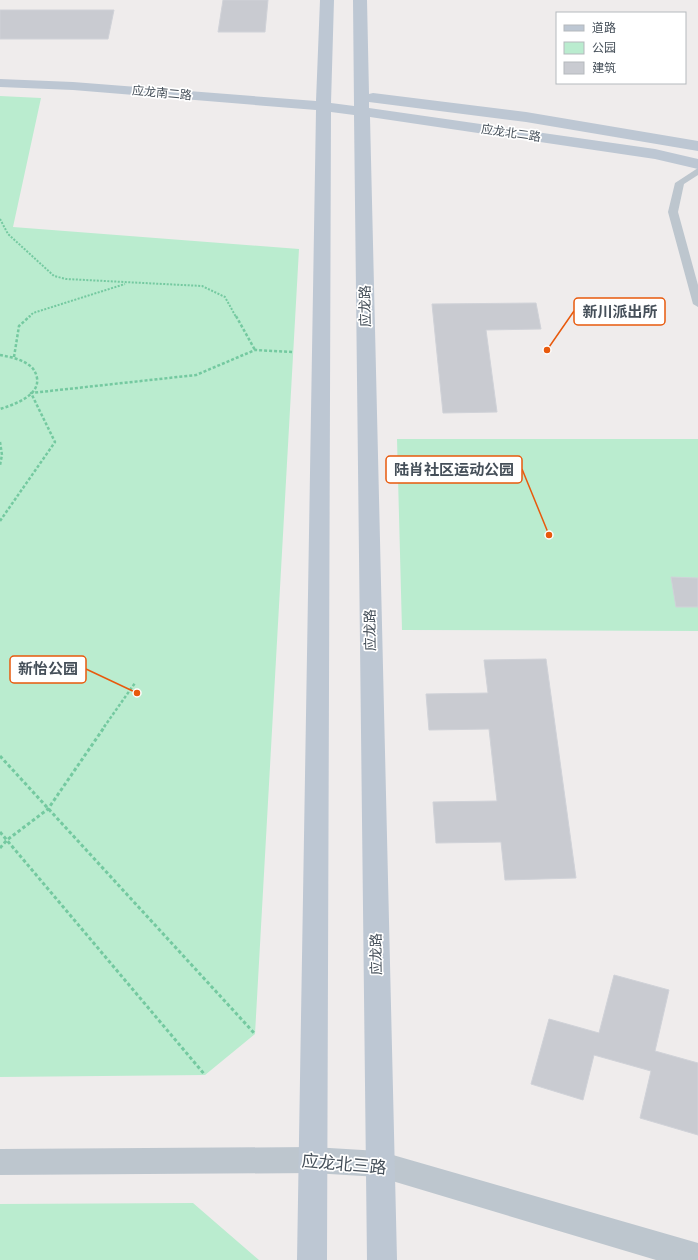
<svg xmlns="http://www.w3.org/2000/svg" width="698" height="1260" font-family="Figtree,'Noto Sans SC',sans-serif">
  <style>
    .green { fill: #baeccf }
    .building { fill: #c9cbd1; stroke: #d0d2d8 }
    .lines { fill: none; stroke-linecap: round; stroke-linejoin: round }
    .path-far2 { stroke: #74c9a0; stroke-width: 2; stroke-dasharray: 2 1.5; stroke-linecap: butt }
    .path-far1 { stroke: #74c9a0; stroke-width: 2.5; stroke-dasharray: 3 2; stroke-linecap: butt }
    .path { stroke: #74c9a0; stroke-width: 3; stroke-dasharray: 3.5 2.5; stroke-linecap: butt }
    .lane { fill: #bdc6ce; fill-rule: evenodd }
    .street { fill: #bdc6ce; fill-rule: evenodd }
    .secondary { fill: #bdc7d3; fill-rule: evenodd }
    .labels { text-anchor: middle; stroke-width: 3.5; stroke-linejoin: round; paint-order: stroke }
    .far-street-label { font-size: 12px; fill: #454f59; stroke: #fff }
    .street-label { font-size: 14px; fill: #454f59; stroke: #fff }
    .near-street-label { font-size: 17px; fill: #454f59; stroke: #fff }
    .leader { fill: none; stroke: #e8590c; stroke-width: 1.5 }
    .callout-dot { fill: #e8590c; stroke: #fff; stroke-width: 1.5 }
    .callout { fill: #fff; stroke: #e8590c; stroke-width: 1.5 }
    .callout-label { font-size: 15px; text-anchor: middle; font-weight: bold; fill: #454f59 }
  </style>
  <rect width="100%" height="100%" fill="#efecec"/>
  <path class="green" d="M0 96 41 98 13 227 299 249 255 1034 205 1075 0 1077Z
    M397 439H698V631L402 630Z
    M193 1203 259 1260H0V1204Z"/>
  <path class="building" d="M223 0H268L265 32H218Z
    M0 10H114L108 39H0Z
    M536 303 541 329 486 330 497 412 443 413 432 304Z
    M671 577 698 578V607H676Z
    M546 659 576 878 505 880 501 842 436 843 433 802 497 801 489 729 429 730 426 694 488 693 484 660Z
    M614 975 669 990 655 1051 698 1063V1135L640 1118 651 1071 594 1055 583 1100 531 1084 549 1019 599 1033Z"/>
  <g class="lines">
    <path class="path-far2" d="M0 219 8 234 54 276 66 279 202 286 225 297 236 317
      M29 317 33 313 125 284"/>
    <path class="path-far1" d="M236 316 255 350
      M0 355C10 357 21 359 29 365 33 368 36 372 37 378 40 396 13 405 0 409
      M14 357 19 326 30 316
      M0 442 2 455 0 465
      M0 521 55 442 31 393 196 375 255 350 293 352
      M104 727 135 683"/>
    <path class="path" d="M0 756 255 1034
      M0 832 205 1075
      M0 848 7 840 48 809 105 726"/>
    <path class="lane" d="M698 168V175L684 184 678 212 698 285V307L693 304 668 212 675 183Z"/>
    <path class="street" d="M313 1147 379 1151 698 1243V1260H656L379 1177 313 1173 0 1175V1149Z"/>
    <path class="secondary" d="M320 0H334L331 103 354 106 353 0H367L369 94 373 93 526 112 698 141V151L526 122 369 102V108L655 149 698 159V169L655 159 370 117 397 1260H367L354 115 331 112 327 1260H297L316 110 73 90 0 87V79L73 82 316 101Z"/>
  </g>
  <g class="labels">
    <g class="far-street-label">
      <text transform="translate(162 93) rotate(5)" y="4">应龙南二路</text>
      <text transform="translate(511 133) rotate(8)" y="4">应龙北二路</text>
    </g>
    <g class="street-label">
      <text transform="translate(365 306) rotate(-91)" y="5">应龙路</text>
      <text transform="translate(370 630) rotate(-91)" y="5">应龙路</text>
      <text transform="translate(376 954) rotate(-91)" y="5">应龙路</text>
    </g>
    <g class="near-street-label">
      <text transform="translate(344 1164) rotate(5)" y="6">应龙北三路</text>
    </g>
  </g>
  <path class="leader" d="M547 350L574 311M549 535L522 469M137 693L86 669"/>
  <g class="callout-dot">
    <circle cx="547" cy="350" r="4"/>
    <circle cx="549" cy="535" r="4"/>
    <circle cx="137" cy="693" r="4"/>
  </g>
  <g class="callout">
    <rect x="574" y="298" width="91" height="27" rx="4"/>
    <rect x="386" y="456" width="136" height="27" rx="4"/>
    <rect x="10" y="656" width="76" height="27" rx="4"/>
  </g>
  <g class="callout-label">
    <text x="620" y="317">新川派出所</text>
    <text x="454" y="475">陆肖社区运动公园</text>
    <text x="48" y="674">新怡公园</text>
  </g>
  <rect x="556" y="12" width="130" height="72" fill="#ffffff" stroke="#b5b9bd"/>
  <rect x="564" y="25" width="20" height="6" fill="#bdc7d3" stroke="#b5b9bd"/>
  <text x="592" y="32" font-size="12" fill="#454f59">道路</text>
  <rect x="564" y="42" width="20" height="12" fill="#baeccf" stroke="#b5b9bd"/>
  <text x="592" y="52" font-size="12" fill="#454f59">公园</text>
  <rect x="564" y="62" width="20" height="12" fill="#c9cbd1" stroke="#b5b9bd"/>
  <text x="592" y="72" font-size="12" fill="#454f59">建筑</text>
</svg>
